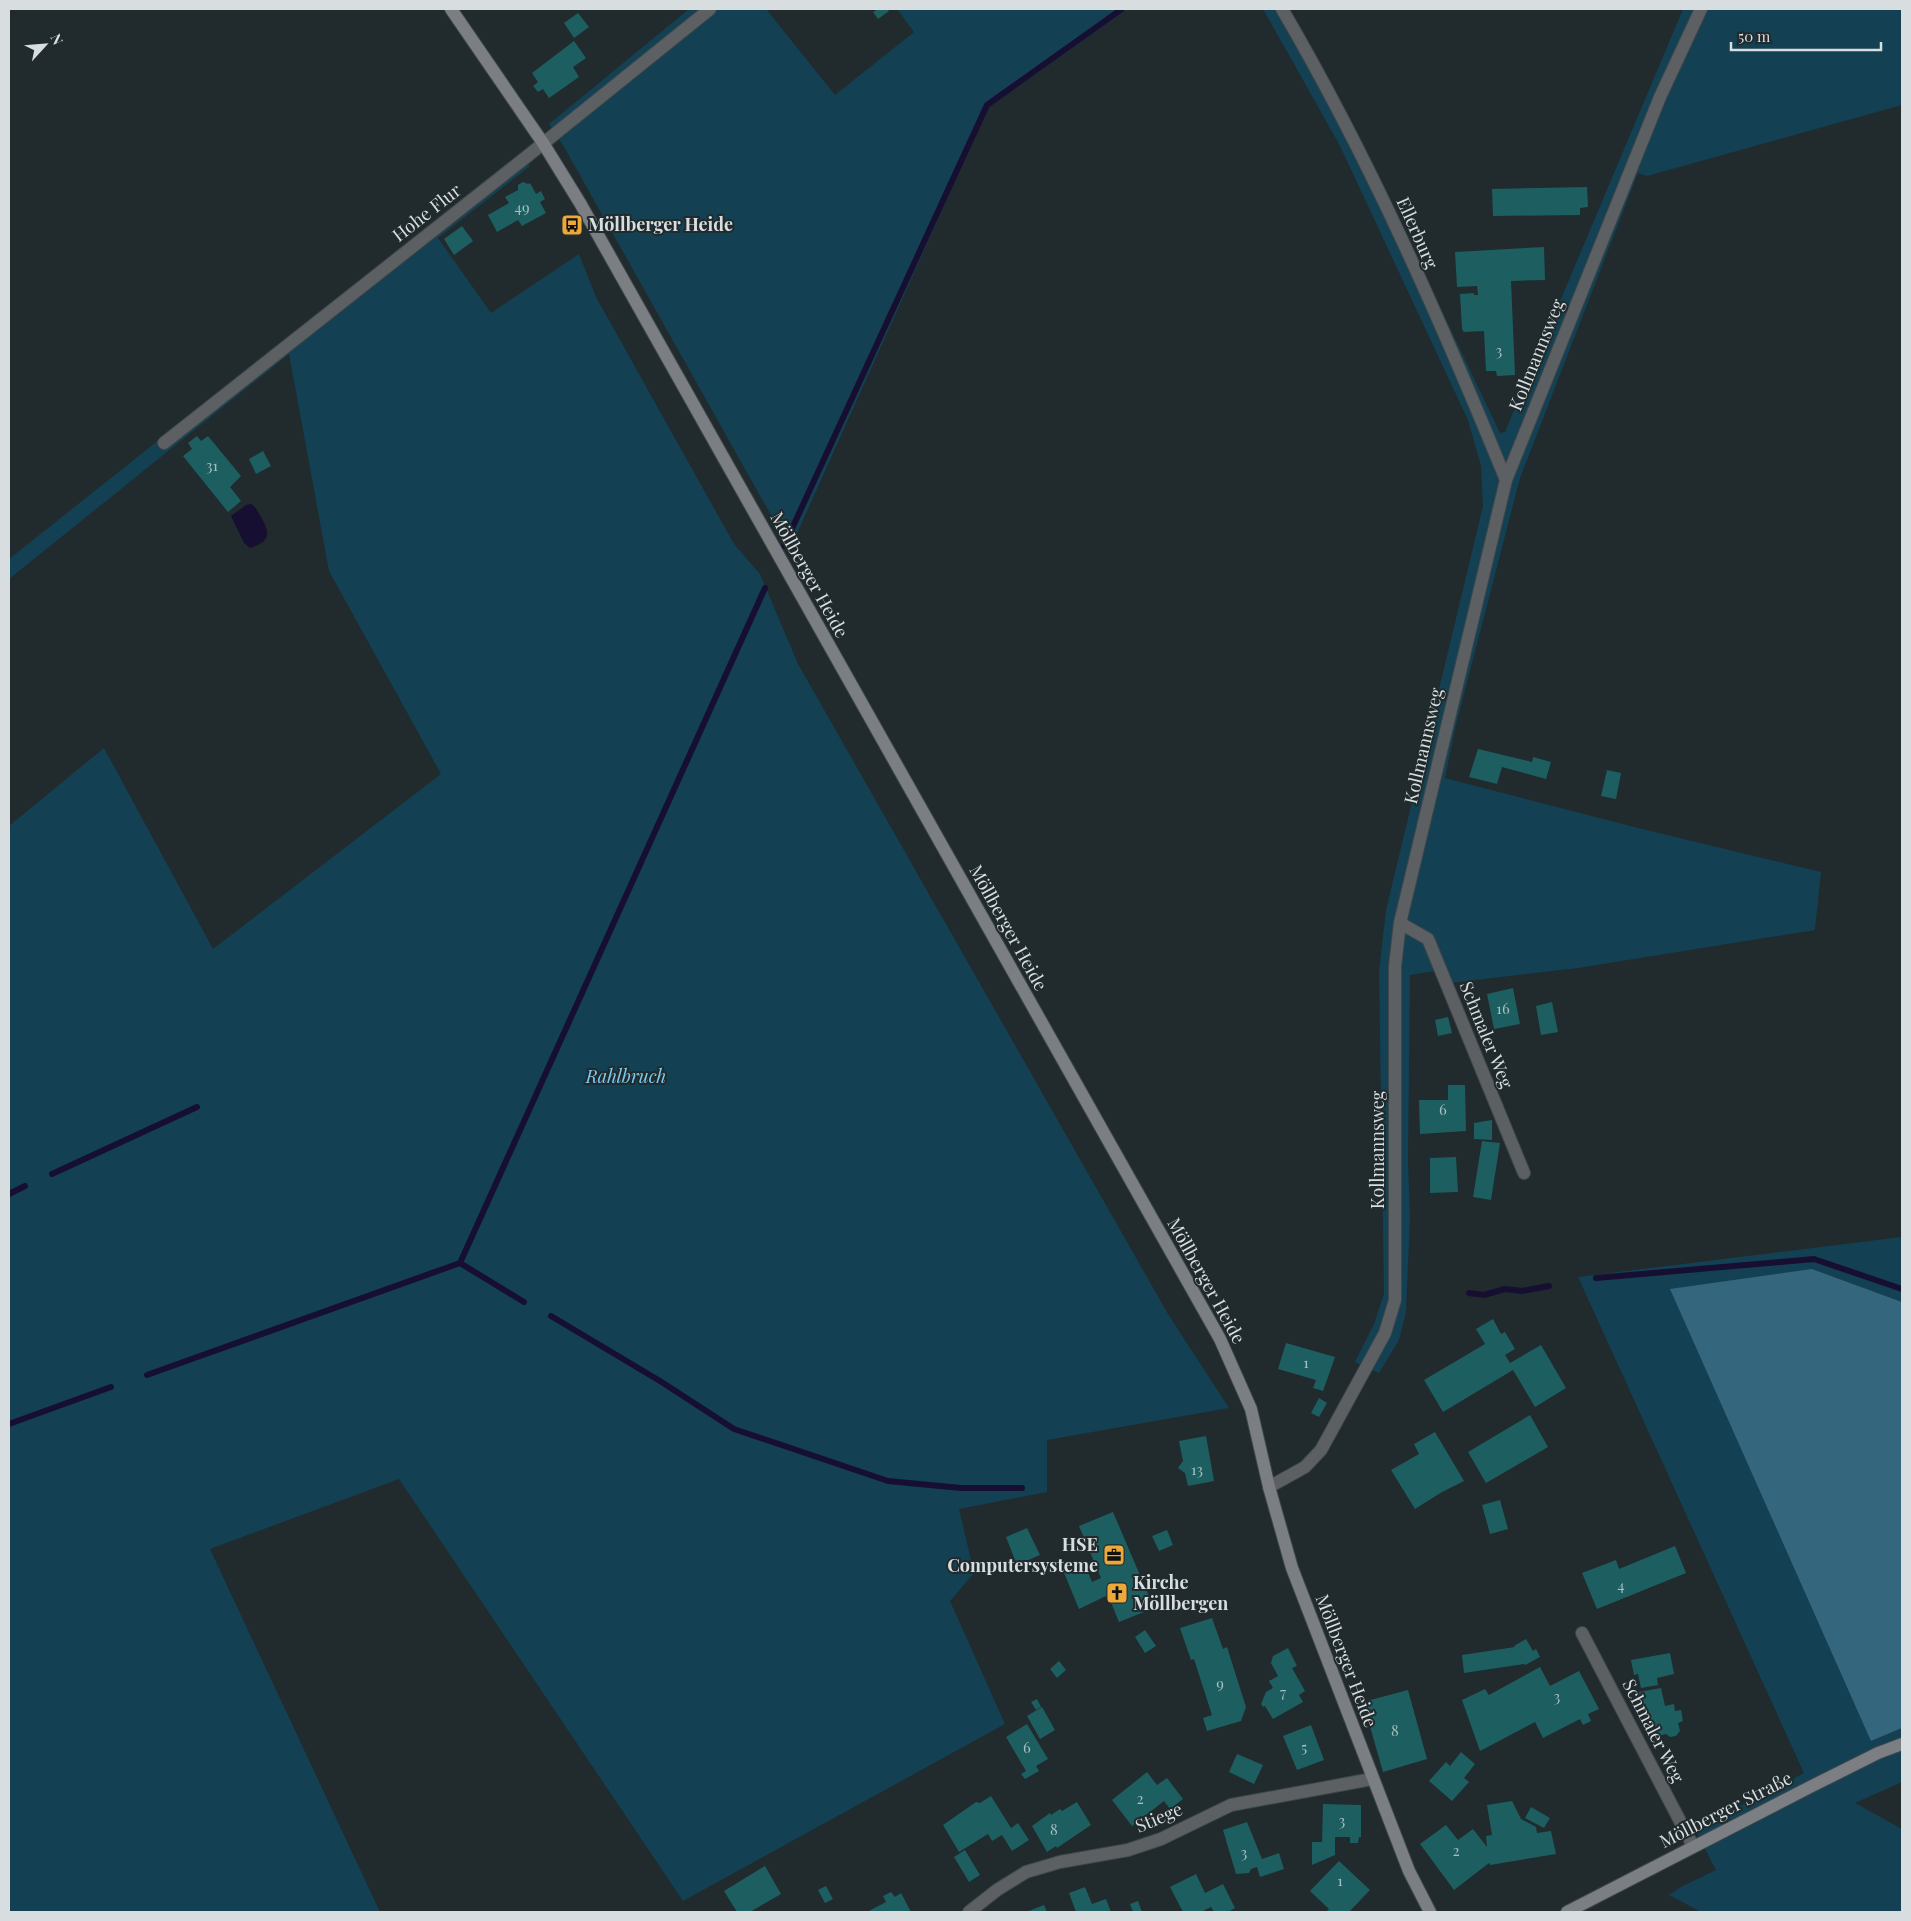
<svg xmlns="http://www.w3.org/2000/svg" width="1911" height="1921" font-family="'Playfair Display',serif">
  <style>
    .green { fill: #134153 }
    .forest { fill: #34677d }
    .water { fill: #170f32 }
    .lines { fill: none; stroke-linecap: round; stroke-linejoin: round }
    .stream { stroke: #170f32; stroke-width: 6 }
    .building { fill: #1d5f61 }
    .street-casing { stroke: #3e474a; stroke-width: 14 }
    .secondary-casing { stroke: #3e474a; stroke-width: 14 }
    .street { stroke: #5d6063; stroke-width: 12 }
    .secondary { stroke: #7b7f84; stroke-width: 12 }
    .labels { text-anchor: middle; stroke-width: 4; stroke-linejoin: round; paint-order: stroke }
    .number-label { font-size: 15px; fill: #a9bec0 }
    .street-label { font-size: 18px; fill: #d8dee0; stroke: #212a2d }
    .poi-label { font-size: 18px; font-weight: bold; fill: #d8dee0; stroke: #212a2d; text-anchor: start }
    .park-label { font-size: 18px; font-style: italic; fill: #7accf0; stroke: #212a2d }
  </style>
  <rect width="100%" height="100%" fill="#212a2d"/>
  <path class="green" d="M689 9H766L835 95 914 32 897 9H1128L988 108 790 549 563 145 549 124Z
    M1263 9H1286L1358 135 1500 433 1505 432 1683 9H1902V105L1647 176 1638 173 1520 478 1456 725 1445 778 1638 828 1821 872 1815 930 1578 968 1442 984 1436 971 1410 975 1408 1161 1410 1218 1406 1312 1399 1340 1379 1373 1355 1362 1374 1324 1384 1294 1379 971 1386 910 1483 506 1481 466 1468 420 1339 144Z
    M520 153 530 166 438 238 491 313 579 254 596 297 734 544 760 574 798 664 1168 1314 1229 1408 1047 1440V1492L959 1509 974 1573 950 1601 1005 1724 683 1901 399 1479 210 1549 380 1912H9V826L104 748 213 949 441 774 329 571 289 354 9 579V559Z
    M1902 1237V1302L1812 1269 1871 1741 1902 1728V1782L1855 1803 1902 1829V1912H1701L1669 1895 1681 1887 1716 1870 1695 1829 1804 1773 1578 1277Z"/>
  <path class="forest" d="M1812 1269 1902 1302V1728L1871 1741 1670 1289Z"/>
  <path class="water" d="M251 504C256 507 258 512 261 517 271 534 270 541 250 548L244 543 231 516 246 505Z"/>
  <g class="lines">
    <path class="stream" d="M784 546 987 105 1122 9
      M52 1174 197 1107
      M9 1194 25 1186
      M460 1263 524 1302
      M1596 1278 1814 1259 1902 1289
      M1469 1293 1484 1295 1505 1289 1522 1291 1549 1286
      M551 1316 660 1381 734 1429 888 1481 961 1488H1022
      M147 1375 460 1263 765 588
      M9 1424 111 1387"/>
  </g>
  <path class="building" d="M878 9H887L889 11 878 19 873 12Z
    M578 13 589 27 574 38 564 23Z
    M574 41 586 58 573 67 579 77 549 98 543 89 538 92 533 86 538 82 532 73Z
    M523 182 528 184 530 183 536 194 541 191 545 199 540 202 546 213 522 226 518 220 497 232 488 215 509 203 505 197 518 190V185Z
    M1587 187 1588 207 1580 208V215L1493 216 1492 189Z
    M462 226 473 241 454 255 444 239Z
    M1544 247 1545 280 1511 281 1515 375 1497 376 1496 371H1486L1484 331 1464 332 1462 329 1460 294 1474 293V295H1478L1477 286 1457 287 1455 252Z
    M197 436 201 441 208 436 241 476 230 487 241 501 228 512 183 456 192 449 188 443Z
    M263 451 271 466 256 474 249 459Z
    M1478 749 1532 762 1533 757 1551 762 1546 779 1502 767 1497 784 1469 777Z
    M1607 770 1621 773 1616 799 1601 796Z
    M1513 988 1520 1024 1494 1029 1487 994Z
    M1552 1002 1558 1032 1541 1035 1536 1006Z
    M1448 1017 1452 1033 1438 1036 1435 1020Z
    M1448 1085H1465L1466 1131 1420 1134 1419 1100H1448Z
    M1492 1120V1140L1474 1139V1123Z
    M1482 1141 1500 1143 1491 1200 1473 1197Z
    M1456 1157 1458 1192 1430 1193V1158Z
    M1493 1319 1501 1334 1505 1332 1515 1349 1505 1355 1510 1363 1541 1345 1566 1388 1535 1407 1513 1370 1443 1412 1424 1380 1485 1344 1476 1329Z
    M1286 1343 1335 1357 1323 1391 1313 1388 1316 1380 1278 1369Z
    M1319 1398 1327 1403 1319 1417 1311 1413Z
    M1530 1415 1548 1447 1486 1483 1468 1452Z
    M1435 1432 1464 1481 1442 1492 1415 1509 1391 1470 1419 1454 1414 1444Z
    M1206 1436 1214 1481 1188 1486 1185 1473 1178 1468 1183 1461 1179 1441Z
    M1500 1500 1508 1529 1490 1534 1482 1505Z
    M1113 1512 1154 1608 1119 1622 1108 1595 1079 1609 1062 1568 1083 1560 1092 1582 1101 1578 1079 1526Z
    M1027 1528 1040 1555 1017 1565 1006 1537Z
    M1167 1530 1173 1545 1159 1551 1152 1536Z
    M1675 1546 1686 1573 1597 1609 1582 1573 1616 1560 1619 1569Z
    M1212 1618 1223 1649 1227 1647 1246 1707 1241 1721 1207 1731 1203 1718 1212 1715 1194 1659 1191 1660 1180 1628Z
    M1145 1630 1156 1646 1145 1653 1135 1637Z
    M1526 1639 1533 1651 1536 1649 1540 1657 1525 1665 1524 1664 1464 1673 1462 1655 1515 1647 1514 1646Z
    M1288 1648 1297 1666 1292 1668 1305 1691 1299 1695 1303 1702 1273 1719 1265 1706 1263 1707 1261 1704 1266 1692 1273 1688 1269 1681 1278 1676 1271 1663 1273 1656Z
    M1670 1653 1674 1674 1657 1678 1658 1685 1641 1688 1638 1674 1634 1675 1631 1660Z
    M1059 1661 1066 1670 1057 1678 1050 1669Z
    M1540 1667 1550 1686 1579 1671 1599 1709 1588 1714 1591 1721 1583 1725 1580 1719 1543 1738 1535 1722 1480 1751 1462 1700 1485 1689 1489 1695Z
    M1661 1688 1665 1706 1674 1704 1675 1711 1681 1710 1683 1721 1678 1723 1680 1731 1676 1736 1670 1737 1666 1734 1650 1738 1645 1716 1638 1718 1633 1693Z
    M1408 1690 1427 1759 1383 1772 1363 1702Z
    M1037 1699 1041 1707 1036 1710 1031 1702Z
    M1042 1707 1055 1730 1040 1739 1027 1716Z
    M1027 1724 1048 1759 1036 1766 1039 1771 1025 1779 1021 1774 1026 1771 1006 1737Z
    M1311 1725 1324 1760 1297 1770 1283 1736Z
    M1461 1752 1475 1764 1464 1778 1469 1782 1452 1801 1429 1781 1446 1762 1450 1766Z
    M1237 1754 1263 1765 1254 1784 1229 1772Z
    M1147 1772 1157 1785 1167 1778 1183 1799 1170 1809 1164 1801 1132 1826 1112 1800Z
    M991 1796 1011 1828 1018 1823 1029 1840 1012 1851 1002 1835 992 1841 988 1834 959 1852 943 1825 976 1802 980 1803Z
    M1512 1801 1521 1819 1536 1827 1537 1833 1551 1831 1556 1854 1490 1865 1489 1863 1454 1890 1420 1844 1446 1825 1458 1840 1473 1829 1487 1847 1486 1836 1492 1835 1487 1805Z
    M1077 1802 1091 1825 1057 1848 1056 1846 1047 1852 1032 1826 1050 1813 1051 1815 1060 1809 1062 1811Z
    M1323 1804 1361 1805V1837H1359L1358 1843H1350V1837H1335V1855L1312 1865V1842H1322Z
    M1531 1807 1550 1818 1544 1828 1525 1818Z
    M1247 1822 1262 1859 1279 1853 1284 1869 1260 1877 1257 1867 1251 1869 1249 1873 1236 1874 1223 1830Z
    M965 1850 980 1875 969 1882 954 1857Z
    M1339 1861 1370 1890 1349 1912H1326L1329 1909 1310 1891Z
    M765 1866 781 1894 750 1912H737L724 1891Z
    M1196 1874 1205 1893 1223 1884 1235 1908 1228 1912H1214L1211 1907 1201 1912H1183L1170 1887Z
    M826 1886 833 1899 825 1903 818 1890Z
    M1085 1887 1092 1904 1106 1899 1111 1912H1076L1069 1893Z
    M891 1892 895 1897 901 1893 911 1912H867L886 1902 883 1896Z
    M1138 1901 1142 1912H1133L1130 1904Z
    M1044 1905 1047 1912H1026Z"/>
  <g class="lines">
    <g class="street-casing">
      <path id="street" d="M1282 9C1370 159 1440 319 1506 480
        M164 443 530 154 710 9
        M1400 923 1428 939 1524 1173
        M1269 1487 1305 1467 1321 1450 1385 1333 1395 1300V966L1400 923 1506 480 1660 97 1701 9
        M1582 1633 1693 1846
        M969 1912 997 1890 1026 1872 1060 1862 1128 1850 1161 1839 1231 1805 1372 1779"/>
    </g>
    <g class="secondary-casing">
      <path id="secondary" d="M451 9 543 143 580 203 1220 1339 1251 1409 1269 1487 1292 1568 1409 1871 1430 1912
        M1567 1912 1810 1787 1878 1753 1902 1744"/>
    </g>
    <use href="#street" class="street"/>
    <use href="#secondary" class="secondary"/>
  </g>
  <defs>
    <g id="bus-square" transform="scale(1.125)"><rect x="-9" y="-9" width="18" height="18" rx="4" fill="#eca93a" stroke="#212a2d"/><path d="M-5-6H5V4H4V6H2V4H-2V6H-4V4H-5ZM-3.5-4V0h7V-4ZM-3.5 1.2v1.5H-2V1.2ZM2 1.2v1.5H3.5V1.2Z" fill="#111"/></g>
    <g id="office-square" transform="scale(1.125)"><rect x="-9" y="-9" width="18" height="18" rx="4" fill="#eca93a" stroke="#212a2d"/><path d="M-6-3h4V-5.5h4V-3h4V5H-6ZM-1-4.5V-3h2v-1.5ZM-6 0V1H6V0Z" fill="#111"/></g>
    <g id="church-square" transform="scale(1.125)"><rect x="-9" y="-9" width="18" height="18" rx="4" fill="#eca93a" stroke="#212a2d"/><path d="M-1.2-6h2.4v3.5h3.3v2.4h-3.3V6h-2.4V-.1h-3.3v-2.4h3.3Z" fill="#111"/></g>
  </defs>
  <g fill-rule="evenodd">
    <use href="#bus-square" x="572" y="225"/>
    <use href="#office-square" x="1114" y="1555"/>
    <use href="#church-square" x="1117" y="1593"/>
  </g>
  <g class="labels">
    <g class="number-label">
      <text x="522" y="213">49</text>
      <text x="1499" y="356">3</text>
      <text x="212" y="471">31</text>
      <text x="1503" y="1014">16</text>
      <text x="1443" y="1115">6</text>
      <text x="1306" y="1368">1</text>
      <text x="1197" y="1475">13</text>
      <text x="1621" y="1591">4</text>
      <text x="1220" y="1689">9</text>
      <text x="1283" y="1698">7</text>
      <text x="1557" y="1702">3</text>
      <text x="1395" y="1736">8</text>
      <text x="1027" y="1753">6</text>
      <text x="1304" y="1753">5</text>
      <text x="1140" y="1804">2</text>
      <text x="1342" y="1826">3</text>
      <text x="1054" y="1835">8</text>
      <text x="1456" y="1856">2</text>
      <text x="1244" y="1858">3</text>
      <text x="1340" y="1886">1</text>
    </g>
    <g class="street-label">
      <text transform="translate(427 213) rotate(-38)" y="6">Hohe Flur</text>
      <text transform="translate(1417 233) rotate(66)" y="6">Ellerburg</text>
      <text transform="translate(1537 355) rotate(-68)" y="6">Kollmannsweg</text>
      <text transform="translate(809 575) rotate(61)" y="6">Möllberger Heide</text>
      <text transform="translate(1424 746) rotate(-77)" y="6">Kollmannsweg</text>
      <text transform="translate(1008 928) rotate(61)" y="6">Möllberger Heide</text>
      <text transform="translate(1486 1035) rotate(68)" y="6">Schmaler Weg</text>
      <text transform="translate(1378 1150) rotate(-90)" y="6">Kollmannsweg</text>
      <text transform="translate(1206 1281) rotate(61)" y="6">Möllberger Heide</text>
      <text transform="translate(1346 1661) rotate(69)" y="6">Möllberger Heide</text>
      <text transform="translate(1653 1731) rotate(63)" y="6">Schmaler Weg</text>
      <text transform="translate(1726 1810) rotate(-27)" y="6">Möllberger Straße</text>
      <text transform="translate(1159 1818) rotate(-23)" y="6">Stiege</text>
    </g>
    <g class="poi-label">
      <text x="588" y="231">Möllberger Heide</text>
      <text x="1098" y="1551" text-anchor="end">HSE<tspan x="1098" dy="21">Computersysteme</tspan></text>
      <text x="1133" y="1589">Kirche<tspan x="1133" dy="21">Möllbergen</tspan></text>
    </g>
    <g class="park-label">
      <text x="626" y="1083">Rahlbruch</text>
    </g>
  </g>
  <rect width="1911" height="1921" fill="none" stroke="#d8dee0" stroke-width="20"/>
  <g transform="translate(45 45) rotate(64)" stroke="#212a2d" stroke-width="4" paint-order="stroke">
  <path d="M0-4L9 19L0 12L-9 19Z" fill="#d8dee0"/>
  <text y="-8" font-size="14" font-weight="bold" text-anchor="middle" fill="#d8dee0">N</text>
  </g>
  <path d="M1731 42v8h150v-8" fill="none" stroke="#d8dee0" stroke-width="2.5"/>
  <text x="1738" y="42" font-size="15" fill="#d8dee0" stroke="#212a2d" stroke-width="4" paint-order="stroke">50 m</text>
</svg>
